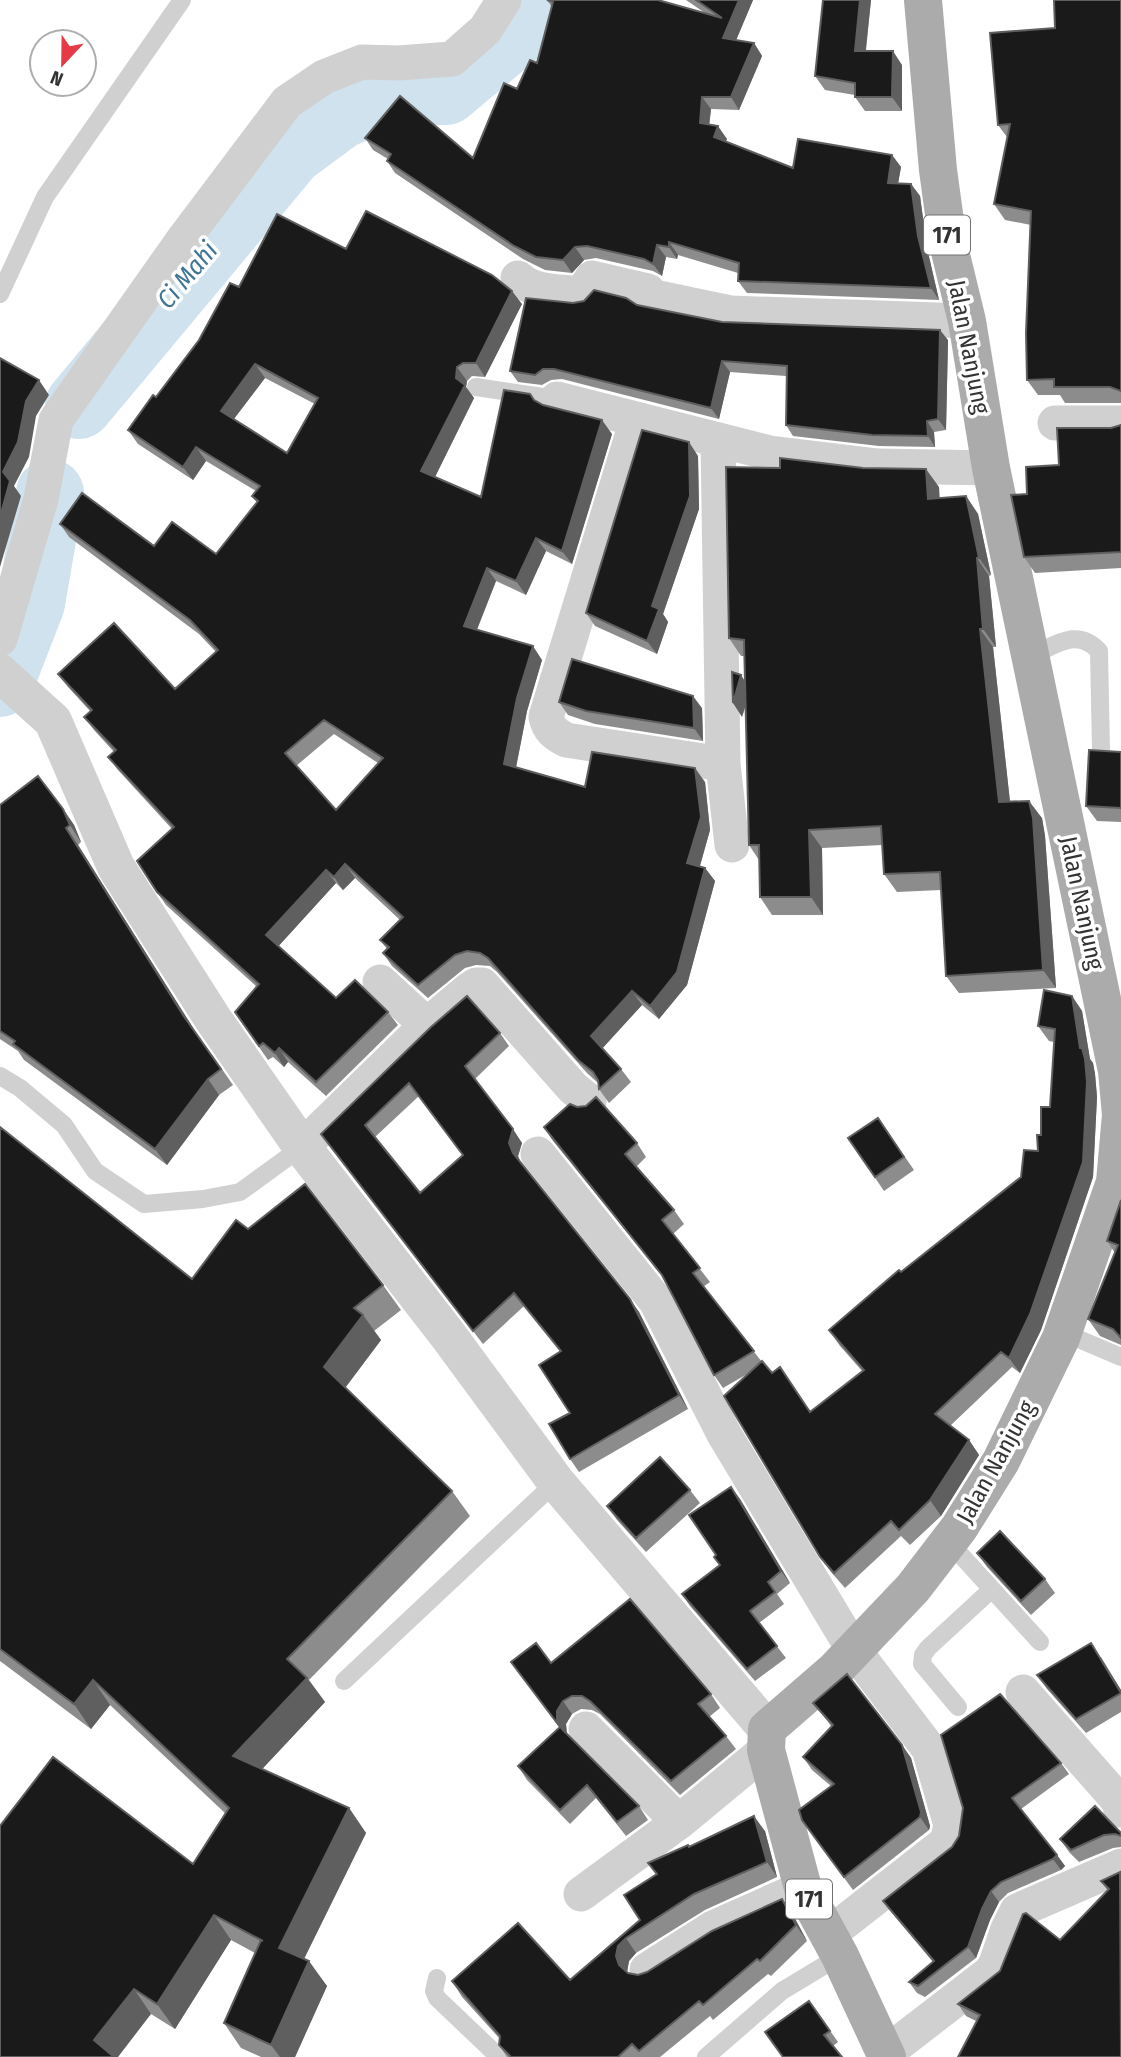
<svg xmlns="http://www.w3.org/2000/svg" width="1121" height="2057" font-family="'Fira Sans Condensed',sans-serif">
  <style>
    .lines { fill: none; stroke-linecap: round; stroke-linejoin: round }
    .river { stroke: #cfe2ee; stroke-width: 68 }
    .service { stroke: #d0d0d0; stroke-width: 18 }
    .minor { stroke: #d0d0d0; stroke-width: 35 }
    .tertiary { stroke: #d0d0d0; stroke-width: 38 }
    .primary { stroke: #ababab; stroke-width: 38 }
    .wall { fill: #8c8c8c; fill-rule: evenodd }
    .shaded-wall { fill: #5f5f5f }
    .building { fill: #1a1a1a; stroke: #5f5f5f; stroke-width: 2; fill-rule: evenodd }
    .labels { text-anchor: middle; stroke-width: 7; stroke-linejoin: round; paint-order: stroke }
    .shield { fill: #fff; stroke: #707070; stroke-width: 2 }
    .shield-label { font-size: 23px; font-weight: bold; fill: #333 }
    .street-label { font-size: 24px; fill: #333; stroke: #fff }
    .water-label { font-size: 26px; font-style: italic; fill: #3f7597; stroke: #fff }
  </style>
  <rect width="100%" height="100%" fill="#fff"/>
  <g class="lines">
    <path class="river" d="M79 405 290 152 340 115 396 91H446L520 29 535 0
      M0 683 31 603 50 493"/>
    <path class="service" d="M0 294 45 197 182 0
      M476 387 557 399
      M1031 656C1056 645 1077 627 1099 651L1101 751
      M0 1076 20 1088 64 1125 95 1171 144 1204 203 1199 240 1192 302 1147
      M1062 1332 1121 1357
      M949 1542 1040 1642
      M344 1681 556 1482
      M958 1707 922 1664 923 1655 928 1648 992 1589
      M437 1978 434 1991 437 1998 499 2057
      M706 2057 782 1991 840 1956"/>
    <path class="minor" d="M518 278C535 294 561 291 582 294L592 278 648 291 649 296 730 313 967 321
      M557 399 770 453 878 466 991 468
      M637 420 546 717C549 730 555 734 566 740L723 764
      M1055 423H1121
      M718 441 723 764 732 845
      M0 639 41 499 56 420 183 240 287 102 324 77 362 62 398 63 452 59 485 30 504 0
      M427 1025 470 989 476 985H482L573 1088 589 1101
      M302 1147 427 1025 380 982
      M538 1154 656 1301 724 1434 853 1649 929 1749 951 1825 947 1842 828 1935
      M1023 1692 1118 1800 1121 1810
      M586 1729 679 1822 766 1750
      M581 1894 679 1822
      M647 1970 713 1928 803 1888
      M886 2053 991 1972 996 1964 1008 1929 1017 1911 1121 1866"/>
    <path class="tertiary" d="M0 673 53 721 116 867 213 1019 302 1147 447 1334 556 1482 767 1729"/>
    <path class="primary" d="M887 2057 840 1956 803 1888 766 1750 767 1729 835 1670 913 1588 959 1528 1001 1461 1061 1338 1115 1182 1121 1115 1117 1071 991 468 967 321 948 243 938 170 923 0"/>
  </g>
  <path class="wall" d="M547 0 705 13 686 0H753L736 40 754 43 762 56 739 110 711 109 709 125 727 139 726 141 793 168 892 155 901 167 898 183 911 184 920 196 927 248 939 300 747 293 738 281V273L678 255 677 259 666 257 662 276 653 271 596 258 584 260 572 273 545 270 523 259 395 173 387 161 388 159 373 150 365 138 473 158 517 89 537 63 552 7Z
    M823 0H871L866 51 902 65V111H865L855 97V95L825 90 815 76Z
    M1121 0V403H1065L1060 395H1038L1027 380 1031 225 1005 220 994 204 1007 137 998 125 1055 28Z
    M346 249 522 304 485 377 472 376 467 381 466 387 474 398 435 477 481 497 534 400 543 405 612 434 572 564 546 551 526 595 496 581 477 630 542 660 527 711 516 767 585 787 705 782 710 830 700 866 705 868 715 881 687 985 659 1019 642 1005 602 1048 621 1069 631 1082 609 1103 599 1089 598 1083 587 1073 497 972 490 966 476 965 465 968 428 998 392 966 383 953 387 949 380 940 400 920 355 878 343 890 336 883 278 946 336 998 388 1012 398 1025 326 1096 288 1062 284 1067 273 1057 268 1060 235 1012 257 987 166 905 157 892 172 829 118 770 108 757 114 752 94 730 84 717 90 711 68 687 58 674 175 689 216 652 199 634 69 537 60 524 154 546 216 554 257 503 252 496 256 491 206 461 193 480 138 444 128 430 156 397 239 287ZM265 378 315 404 287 453 234 419ZM334 734 378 763 336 810 296 766Z
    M573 303 637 305 722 322 948 340 946 430 934 432 935 447 879 446 793 436 786 425V376L730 372 719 419 562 379 551 380 542 385 518 382 510 371Z
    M1121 424V568L1035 573 1024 557 1027 494 1059 465 1111 428Z
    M698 456 699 509 663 614 668 622 657 654 595 626 586 613Z
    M939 487V498L966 496 978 514 991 575 989 576 996 647H993L1010 802 1042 818 1045 836 1056 988 959 993 946 976 941 890 897 892 884 874 882 845 822 848 823 915H772L760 897 759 860 749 845 746 705 742 717 745 682V656H741L729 638Z
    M559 702 702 708 703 741 595 724 568 715Z
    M1121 752V822L1097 821 1086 806Z
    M0 805 63 809 74 825 81 842 78 845 195 1031 233 1085 219 1095 167 1165 24 1060 18 1051 0 1039Z
    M1072 996 1082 1011 1090 1059 1093 1063 1095 1074 1097 1097 1093 1177 1041 1330 1020 1373 1012 1367 950 1426 969 1440 979 1455 941 1516 910 1545 901 1536 845 1588 831 1572 820 1557 749 1373 723 1388 714 1375 665 1279 553 1141 544 1127 637 1143 646 1157 636 1167 674 1210 684 1224 673 1234 710 1282 703 1287 762 1362 810 1412 863 1372 840 1346 829 1330 901 1272 1021 1177 1038 1151 1041 1135 1050 1107 1054 1042 1049 1041 1038 1026Z
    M431 1027 500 1033 509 1046 475 1079 522 1143 518 1156 521 1163 639 1312 688 1409 579 1472 570 1459V1413L560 1351 524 1306 483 1344 321 1134ZM419 1096 463 1156 420 1193 375 1137Z
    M878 1118 914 1170 884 1191 848 1138Z
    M0 1127 192 1279 248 1229 383 1285 401 1310 374 1331 381 1340 345 1388 452 1491 470 1516 309 1680 325 1702 262 1769 349 1808 366 1833 304 1959 327 1986 295 2057H261L241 2048 224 2023 255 1953 231 1940 175 2029 151 2014 0 2057 193 1864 225 1813 110 1705 91 1729 0 1661Z
    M1121 1200V1345L1100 1336 1088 1319 1115 1253 1107 1241Z
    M731 1487 740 1499 790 1583 777 1594 784 1604 759 1623 786 1658 755 1681 690 1606 682 1594 720 1565 716 1555Z
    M690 1490 700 1503 646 1552 617 1520 607 1506Z
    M977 1553 1045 1579 1055 1593 1031 1615 987 1567Z
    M1101 1657 1121 1690V1712L1086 1733 1047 1689 1037 1675Z
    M511 1662 551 1663 711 1694 720 1708 709 1717 726 1736 736 1749 680 1795 600 1714 592 1710 581 1709 572 1714 566 1724 567 1734 639 1806 648 1820 626 1836 596 1798 570 1824 527 1780 518 1766 560 1727Z
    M813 1703 902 1745 911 1758 930 1826 929 1830 853 1890 802 1820 831 1786 812 1770 803 1757 832 1727Z
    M1061 1763 1069 1774 1021 1809 1065 1866 1061 1870 1008 1893 999 1902 990 1920 976 1958 925 1997 917 1993 909 1982 933 1962 891 1912 883 1901 952 1847 959 1836Z
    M765 1831 777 1877 705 1910 636 1953 629 1961 627 1973 638 1975 647 1972 793 1915 807 1941 771 1976 768 1974 713 2020 710 2016 660 2057H507L499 2045 500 2039 462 1997 452 1981 570 1980 640 1920 656 1874 648 1863 689 1847Z
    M1121 1833V1847L1113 1848 1079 1862 1069 1852 1060 1839Z
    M1121 1872V2057L976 2021 966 2016 958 2004 1060 1940 1108 1891 1101 1881Z
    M809 2001 838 2042 833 2046 783 2057Z"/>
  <path class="shaded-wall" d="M739 0H753L732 50 723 38Z
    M860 0H871L864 65 855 51Z
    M754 43 762 56 739 110 731 97Z
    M893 51 902 65V111L892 97Z
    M702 97 711 109 708 136 700 123Z
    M718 126 727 139 722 149 714 137Z
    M892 155 901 167 896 195 888 183Z
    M911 184 920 196 927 248 939 300 931 288 918 236Z
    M669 242 678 255 677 259 669 247Z
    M657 245 666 257 662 276 653 264Z
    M575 247 584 260 572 273 563 260Z
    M512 291 522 304 485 377 476 363Z
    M940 330 948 340 946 430 938 419Z
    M722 361 730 372 719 419 711 408Z
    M255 364 265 378 230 424 221 411Z
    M457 367 467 381 466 387 474 398 431 485 421 471 456 378Z
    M39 380 49 395 36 416 29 457 14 486 21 496 0 567V517L3 472 26 401Z
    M602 420 612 434 572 564 562 551Z
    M927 421 934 432 935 447 928 436Z
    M689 442 698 456 699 509 663 614 668 622 657 654 647 641 652 606Z
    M196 447 206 461 193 480 183 467Z
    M926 469 939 487 941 517 928 499Z
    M966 496 978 514 991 575 979 558Z
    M536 538 546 551 526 595 516 581Z
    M977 558 989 576 996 647 983 629Z
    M487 568 496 581 473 639 464 626Z
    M980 629 993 647 1012 820 999 802Z
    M533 646 542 660 527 711 514 778 504 764 517 698Z
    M741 675 750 689 742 717 733 703Z
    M693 696 702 708 703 741 694 728Z
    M695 768 705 782 710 830 697 876 687 863Z
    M1029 801 1042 818 1045 836 1056 988 1043 970Z
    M63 809 74 825 81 842 70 825Z
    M66 828 78 845 195 1031 233 1085 183 1015Z
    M809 830 822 848 823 915 811 897Z
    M345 864 355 878 343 890 334 877Z
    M705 868 715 881 687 985 659 1019 650 1006Z
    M326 870 336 883 276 949 266 935Z
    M632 991 642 1005 601 1050 591 1036Z
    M1072 996 1082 1011 1090 1059 1093 1063 1095 1074 1097 1097 1093 1177 1041 1330 1020 1373 1009 1358 1080 1048Z
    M279 1048 288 1062 284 1067 275 1053Z
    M208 1079 219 1095 167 1165 155 1149Z
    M513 1129 522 1143 518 1156 522 1167 513 1153 509 1143Z
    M630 1299 639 1312 688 1409 679 1395Z
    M363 1315 381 1340 342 1392 324 1367Z
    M969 1440 979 1455 941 1516 930 1500Z
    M731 1487 740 1499 790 1583 781 1571Z
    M1091 1643 1121 1690V1692Z
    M307 1678 325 1702 251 1781 233 1756Z
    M93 1680 110 1705 91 1729 74 1704Z
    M563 1701 572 1714 566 1724 567 1735 571 1743 557 1721V1711Z
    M902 1745 911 1758 930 1826 929 1830 920 1817Z
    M349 1808 366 1833 297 1973 279 1948Z
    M754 1816 765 1831 777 1877 767 1862Z
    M1057 1855 1065 1866 1061 1870 1053 1859Z
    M991 1891 999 1902 990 1920 976 1958 968 1947 982 1909Z
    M782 1899 793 1915 807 1941 796 1925Z
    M214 1915 231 1940 175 2029 157 2004Z
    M626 1938 636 1953 629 1961 627 1972 619 1965 616 1956 618 1946Z
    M309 1961 327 1986 295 2057H280L271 2045Z
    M134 1989 151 2014 118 2057H106L94 2040Z"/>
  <path class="building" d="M547 0H658L722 18 696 0H739L723 38 754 43 731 97H702L700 123 718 126 714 137 793 168 798 139 892 155 888 183 911 184 918 236 931 288 738 281 739 263 669 242V247L657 245 653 264 644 259 587 246 575 247 563 260 536 257 514 246 387 161 391 154 365 138 400 96 473 158 504 83 517 89 530 60 537 63 553 2Z
    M823 0H860L855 51H893L892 97H855V83L815 76Z
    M1054 0H1121V391L1110 387H1054V379L1027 380 1026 333 1031 211 994 204 1010 124 998 125 990 33 1055 28Z
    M366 211 492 275 512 291 476 363H463L457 367 456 378 465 385 421 471 481 497 504 390 530 394 534 400 543 405 602 420 562 551 536 538 516 581 487 568 464 626 533 646 517 698 504 764 585 787 592 752 695 768 701 817 687 863 705 868 677 972 650 1006 632 991 591 1036 621 1069 599 1089 598 1080 593 1072 578 1060 488 958 480 953 467 951 455 955 418 985 383 953 389 947 380 940 403 917 345 864 334 877 326 870 266 935 336 998 355 980 388 1012 316 1082 279 1048 275 1053 263 1043 259 1046 235 1012 259 984 157 892 137 861 174 827 108 757 116 750 84 717 92 710 58 674 114 623 175 689 218 650 190 620 60 524 82 493 154 546 172 522 216 554 258 501 252 496 260 486 196 447 183 467 128 430 153 395 156 397 199 340 230 283 239 287 277 214 346 249ZM255 364 318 398 287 453 221 411ZM324 720 383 758 336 810 285 753Z
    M594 290 626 298 637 305 722 322 940 330 938 419 927 421 928 436 872 435 786 425 787 366 722 361 711 408 554 369H543L535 375 510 371 526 298 573 303 584 301Z
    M0 358 39 380 26 401 18 442 3 472 10 481 0 517Z
    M1121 425V552L1024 557 1011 495 1027 494 1026 467 1059 465 1057 428H1111Z
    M642 430 689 442 690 496 652 606 659 609 647 641 586 613Z
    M780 458 863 468 926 469 928 499 966 496 979 558H977L983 629H980L999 802 1029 801 1033 818 1043 970 946 976 940 872 884 874 881 826 809 830 811 897H760L759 845H749L744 640 729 638 726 467 780 468Z
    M572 659 693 696 694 728 586 711 559 702Z
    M732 672 741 675 733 703Z
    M1089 750 1121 752V808L1086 806Z
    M38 776 63 809 70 825 66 828 183 1015 221 1069 208 1079 155 1149 13 1044 15 1041 0 1031V805Z
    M1044 990 1072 996 1080 1048H1082L1085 1059 1087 1082 1083 1162 1030 1314 1009 1358 1001 1352 935 1414 969 1440 930 1500 899 1530 891 1521 834 1573 820 1557 724 1396 762 1361 772 1373 780 1367 810 1412 864 1370 829 1330 899 1270 901 1272 1021 1177 1024 1150 1038 1151 1037 1135H1041V1107H1050L1055 1029 1038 1026Z
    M467 996 500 1033 465 1066 513 1129 509 1143 513 1153 630 1299 679 1395 570 1459 549 1424 570 1413 539 1365 561 1351 514 1293 473 1331 321 1134 431 1027ZM409 1083 463 1155 420 1193 365 1125Z
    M596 1097 637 1143 625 1154 674 1210 662 1220 700 1268 693 1273 754 1351 714 1375 662 1275 544 1127 570 1104 577 1107 586 1106Z
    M878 1118 904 1157 875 1177 848 1138Z
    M0 1127 192 1279 236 1220 248 1229 305 1184 383 1285 354 1308 363 1315 324 1367 452 1491 287 1659 307 1678 233 1756 349 1808 279 1948 309 1961 271 2045 224 2023 261 1940 263 1941 214 1915 157 2004 134 1989 94 2040 114 2057H0V1826L53 1757 193 1864 229 1808 93 1680 74 1704 0 1649Z
    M1121 1200V1338L1113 1329 1088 1319 1118 1245 1107 1241Z
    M660 1457 690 1490 636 1538 607 1506Z
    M731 1487 781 1571 768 1582 775 1592 750 1611 777 1646 747 1669 682 1594 720 1565 714 1557 716 1555 689 1515Z
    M1000 1531 1045 1579 1021 1601 977 1553Z
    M630 1599 711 1694 698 1704 726 1736 671 1781 590 1701 582 1696H572L563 1701 557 1711V1721L562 1729 639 1806 617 1822 587 1785 560 1810 518 1766 560 1727 511 1662 536 1643 551 1663Z
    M1091 1643 1121 1693 1076 1719 1037 1675Z
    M847 1674 902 1745 921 1812 920 1817 844 1877 802 1820 799 1810 834 1784 803 1757 833 1725 813 1703Z
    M1000 1694 1061 1763 1012 1798 1057 1855 1053 1859 1001 1882 991 1891 982 1909 968 1947 918 1986 909 1982 934 1961 883 1901 952 1847 959 1836 963 1808 941 1735Z
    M1095 1806 1121 1833V1836L1115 1834 1104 1835 1071 1850 1060 1839Z
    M754 1816 767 1862 694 1894 626 1938 618 1946 616 1956 619 1965 628 1973 638 1975 647 1972 712 1931 782 1899 796 1925 760 1961 757 1959 703 2005 699 2001 639 2051 632 2044 618 2057H511L499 2045 500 2036 452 1981 518 1923 570 1980 640 1920 624 1895 657 1874 648 1863 688 1845 689 1847Z
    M1120 1872 1121 2057H958L980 2015 958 2004 1000 1971 1023 1914 1026 1913 1060 1940 1109 1889 1101 1881Z
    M809 2001 830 2031 824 2035 842 2057H783L765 2032Z"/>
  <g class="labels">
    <g class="shield">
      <rect x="924" y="215.5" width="46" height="39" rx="5"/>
      <rect x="786" y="1879.5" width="46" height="39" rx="5"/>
    </g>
    <g class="shield-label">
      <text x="947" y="243">171</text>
      <text x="809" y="1907">171</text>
    </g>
    <g class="street-label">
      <text transform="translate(969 347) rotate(79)" y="8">Jalan Nanjung</text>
      <text transform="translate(1082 903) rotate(78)" y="8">Jalan Nanjung</text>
      <text transform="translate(996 1462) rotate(-61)" y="8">Jalan Nanjung</text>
    </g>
    <g class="water-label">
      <text transform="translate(187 275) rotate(-50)" y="9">Ci Mahi</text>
    </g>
  </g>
  <g transform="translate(63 63) rotate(202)"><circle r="33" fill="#ffffff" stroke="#adadad" stroke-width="2"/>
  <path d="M0-5L12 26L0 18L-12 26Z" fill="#e63946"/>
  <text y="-10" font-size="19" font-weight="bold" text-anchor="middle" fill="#333333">N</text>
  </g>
</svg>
